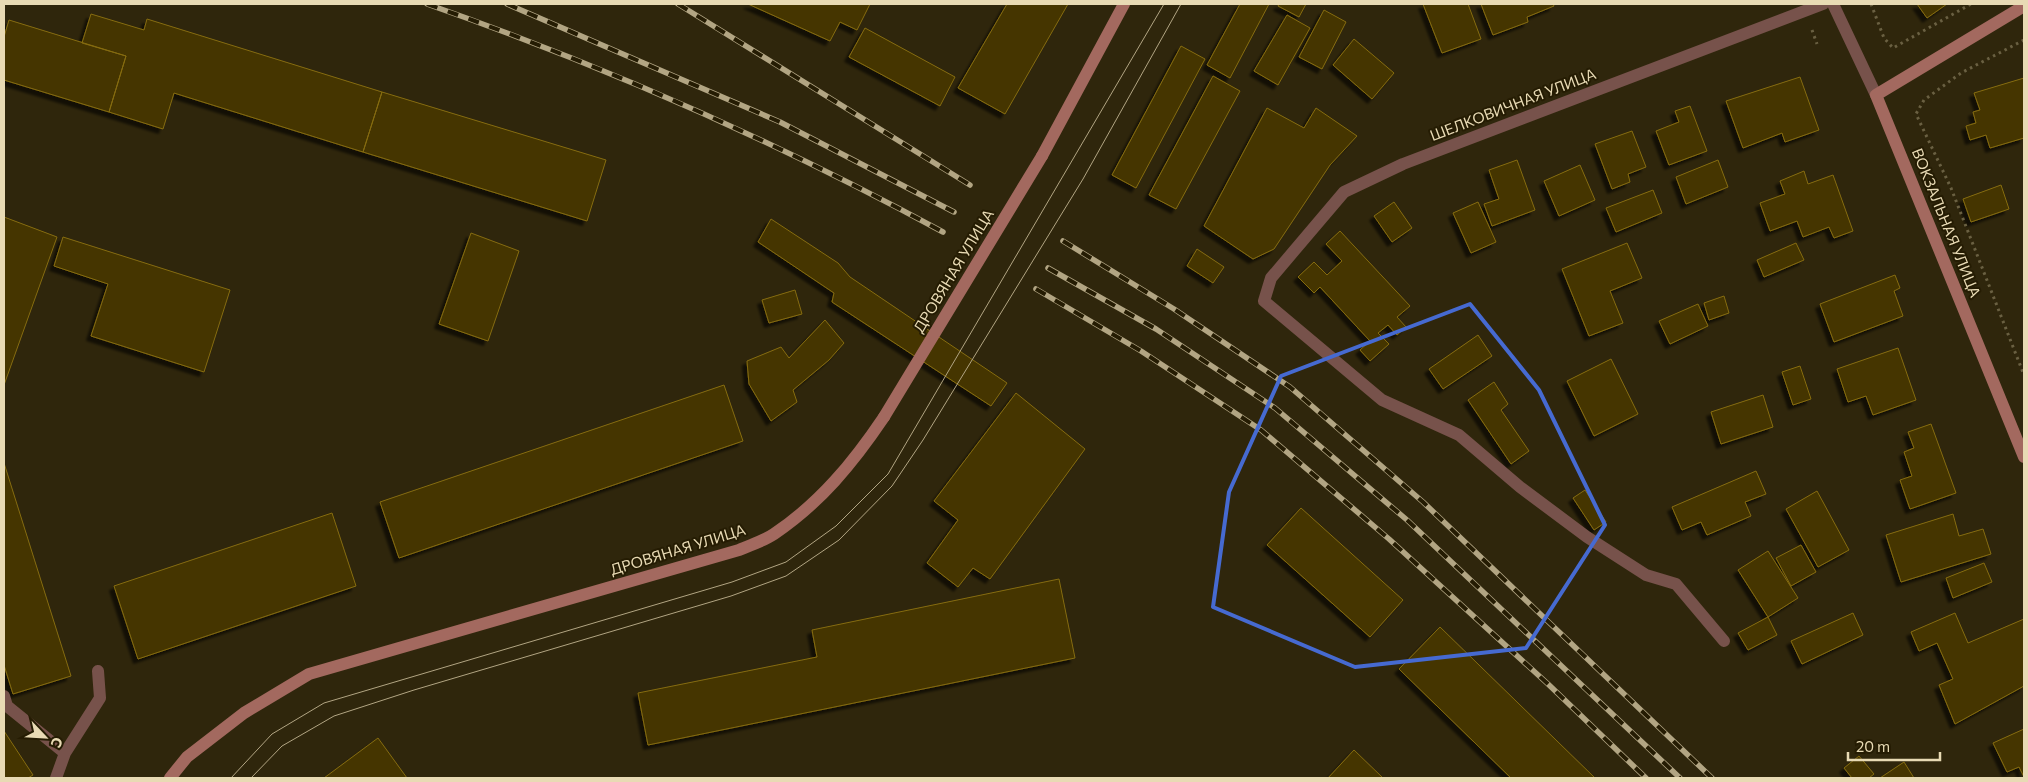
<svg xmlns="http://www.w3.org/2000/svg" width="2028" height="782" font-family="Commissioner,sans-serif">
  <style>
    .building { fill: #443501; stroke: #866c11; filter: url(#shadow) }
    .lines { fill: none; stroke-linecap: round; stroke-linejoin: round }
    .path { stroke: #6a6042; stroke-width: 3; stroke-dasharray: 2.5 4; stroke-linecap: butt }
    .lane { stroke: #77524b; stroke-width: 12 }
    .street { stroke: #77524b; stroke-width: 12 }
    .secondary { stroke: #a3695f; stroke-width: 12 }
    .tram { stroke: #b2a583; stroke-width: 1 }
    .rail-casing { stroke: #b2a583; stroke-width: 5.5 }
    .rail { stroke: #251c03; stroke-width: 4; stroke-dasharray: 11; stroke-linecap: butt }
    .secondary-bridge { stroke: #a3695f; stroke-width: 12 }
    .marked { fill: none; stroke: #466ad1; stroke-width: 4; stroke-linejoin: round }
    .labels { text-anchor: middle; stroke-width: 4; stroke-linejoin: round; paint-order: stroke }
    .street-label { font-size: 15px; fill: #e8dab4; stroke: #251c03 }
  </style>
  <defs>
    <filter id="shadow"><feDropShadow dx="-4.5" dy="4.5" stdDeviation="1" flood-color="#0009"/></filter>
  </defs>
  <rect width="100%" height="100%" fill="#2f260c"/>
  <path class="building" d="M748 4H870L857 30 840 22 830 41Z
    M1007 4H1068L1005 114 958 88Z
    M1240 4H1269L1230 78 1207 65Z
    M1279 4H1306L1299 17 1278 6Z
    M1423 4H1468L1481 39 1442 53Z
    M1481 4H1553L1554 6 1527 17 1528 22 1493 35Z
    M1917 4H1947L1927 18Z
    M1324 10 1346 22 1322 69 1299 57Z
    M91 14 144 30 147 19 382 92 363 152 174 93 163 129 109 112 126 56 82 43Z
    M1287 15 1310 28 1278 85 1254 71Z
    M9 20 126 56 109 112 4 80V37Z
    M865 28 955 77 940 106 849 57Z
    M1354 39 1394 73 1372 99 1333 65Z
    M1181 46 1205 59 1136 188 1112 175Z
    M1213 76 1240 91 1176 209 1149 195Z
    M1800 77 1819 130 1785 142 1782 133 1743 148 1726 101Z
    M2024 78V138L1990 148 1986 135 1970 140 1966 126 1976 123 1973 112 1980 110 1974 93Z
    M382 92 606 160 587 221 363 152Z
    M1690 106 1707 151 1669 165 1656 131 1679 122 1675 111Z
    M1267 108 1304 128 1316 108 1357 136 1330 165 1274 249 1253 259 1204 226Z
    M1632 131 1646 167 1628 174 1630 182 1612 189 1595 144Z
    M1517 160 1535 210 1492 226 1484 204 1499 199 1489 170Z
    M1718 160 1728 187 1686 204 1676 177Z
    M1580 165 1595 200 1559 216 1544 181Z
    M1804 171 1808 184 1833 175 1853 231 1834 238 1829 227 1803 237 1797 221 1770 231 1760 203 1785 194 1780 181Z
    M2001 185 2009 209 1971 222 1963 199Z
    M1653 190 1662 213 1616 232 1606 208Z
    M1394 202 1412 228 1392 242 1374 216Z
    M1478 202 1496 242 1471 253 1453 213Z
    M4 217 57 237 4 385Z
    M771 219 838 263 850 277 1007 383 991 406 832 302 834 293 758 242Z
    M1340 231 1410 306 1397 317 1406 327 1397 335 1388 325 1378 333 1389 344 1370 361 1360 350 1370 341 1320 287 1314 293 1298 277 1314 262 1327 275 1342 261 1326 244Z
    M471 233 519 251 488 341 439 324Z
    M63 237 230 290 204 372 91 336 108 284 54 266Z
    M1627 243 1642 278 1610 291 1623 323 1589 336 1562 269Z
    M1796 243 1804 260 1764 277 1757 260Z
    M1197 249 1224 267 1213 283 1187 266Z
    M1895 275 1900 288 1894 291 1903 316 1834 342 1820 304Z
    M795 290 802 314 769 323 762 300Z
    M1724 296 1729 313 1709 320 1704 303Z
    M1698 304 1708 326 1670 344 1659 321Z
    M825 320 844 343 829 360 793 390 797 402 771 421 749 384 747 361 781 347 789 358Z
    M1478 335 1492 356 1443 389 1429 369Z
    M1898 348 1916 400 1873 415 1866 396 1848 402 1837 369Z
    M1611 359 1638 414 1594 436 1567 381Z
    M1800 366 1811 399 1793 405 1782 372Z
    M1494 382 1508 404 1501 410 1529 451 1511 464 1468 400Z
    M724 385 743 441 399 558 380 502Z
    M1016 393 1085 449 990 579 973 568 958 587 927 563 958 520 934 501Z
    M1763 395 1773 427 1721 444 1711 412Z
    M1931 424 1956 493 1910 509 1900 480 1912 476 1904 452 1914 448 1908 432Z
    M4 463 71 676 13 694 4 665Z
    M1756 471 1766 494 1745 502 1751 516 1707 535 1701 522 1682 530 1672 507Z
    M1585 490 1606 522 1594 530 1573 498Z
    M1817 491 1849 550 1818 567 1786 509Z
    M1301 508 1403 600 1370 637 1267 545Z
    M332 513 356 586 138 659 114 586Z
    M1953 514 1959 536 1983 529 1991 554 1901 582 1886 535Z
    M1801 545 1816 572 1791 586 1776 558Z
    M1768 551 1798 598 1768 617 1738 570Z
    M1984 563 1992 582 1953 598 1946 578Z
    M1059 579 1075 658 648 745 638 693 817 657 812 630Z
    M1853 613 1863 635 1802 664 1791 641Z
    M1955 613 1968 643 2024 619V686L1955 724 1939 685 1953 679 1937 643 1919 651 1911 632Z
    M1768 617 1777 635 1748 650 1738 633Z
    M1440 627 1595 778H1511L1399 669Z
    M2024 729V777L2019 767 2007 772 1993 743Z
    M4 731 33 775 28 778H4Z
    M378 738 407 778H324Z
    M1354 750 1383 778H1328Z
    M1859 756 1874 774 1869 778H1852L1844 768Z
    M1904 762 1914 778H1880Z"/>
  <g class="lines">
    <path class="path" d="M1871 4 1884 38 1893 48 1971 4
      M1812 30 1817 44
      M2024 40 1961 73 1924 100 1916 114 1951 188 2024 375"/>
    <path class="lane" d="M4 696 7 706 65 753
      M56 778 65 753 100 698 98 671"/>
    <path class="street" d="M1833 4 1876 95
      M1724 641 1676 584 1646 575 1587 537 1520 487 1459 435 1382 400 1264 301 1271 278 1344 192 1403 164 1823 4"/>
    <path class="secondary" d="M2024 6 1876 95 2024 457
      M1042 156 1124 4
      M170 778 187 757 244 713 309 674 739 550C750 545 764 541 774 534 820 503 853 463 884 417"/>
    <path class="tram" d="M231 778 272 734 324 703 732 582 786 562 836 526 888 474 1164 4
      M251 778 282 746 334 716 414 690 731 596 786 576 839 540 892 486 923 440 1083 179 1181 4"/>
    <g class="rail-casing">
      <path id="rail" d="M427 4C605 66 777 142 943 232
        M507 4 780 122 954 212
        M678 4 970 185
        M1063 241 1174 309 1290 387 1423 502 1712 778
        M1048 268 1156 329 1275 408 1407 520 1680 778
        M1036 289 1141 351 1261 430 1389 539 1548 684 1646 778"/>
    </g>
    <use href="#rail" class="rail"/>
    <path class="secondary-bridge" d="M884 417 1042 156"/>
  </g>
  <path class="marked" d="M1470 304 1539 390 1605 525 1526 648 1355 667 1213 607 1229 492 1281 376Z"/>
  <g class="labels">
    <g class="street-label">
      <text transform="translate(1513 105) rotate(-21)" y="5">ШЕЛКОВИЧНАЯ УЛИЦА</text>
      <text transform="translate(1946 223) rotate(68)" y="5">ВОКЗАЛЬНАЯ УЛИЦА</text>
      <text transform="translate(954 271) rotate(-59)" y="5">ДРОВЯНАЯ УЛИЦА</text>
      <text transform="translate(678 550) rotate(-17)" y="5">ДРОВЯНАЯ УЛИЦА</text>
    </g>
  </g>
  <rect width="2028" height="782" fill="none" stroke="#e8dab4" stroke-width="10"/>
  <g transform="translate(45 737) rotate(115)" stroke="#251c03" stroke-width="4" paint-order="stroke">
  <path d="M0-4L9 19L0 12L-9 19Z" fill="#e8dab4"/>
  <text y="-8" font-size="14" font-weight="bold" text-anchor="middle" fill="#e8dab4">С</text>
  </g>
  <path d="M1848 752v8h92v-8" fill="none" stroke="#e8dab4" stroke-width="2.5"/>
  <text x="1856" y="752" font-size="15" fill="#e8dab4" stroke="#251c03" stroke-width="4" paint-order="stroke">20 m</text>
</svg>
